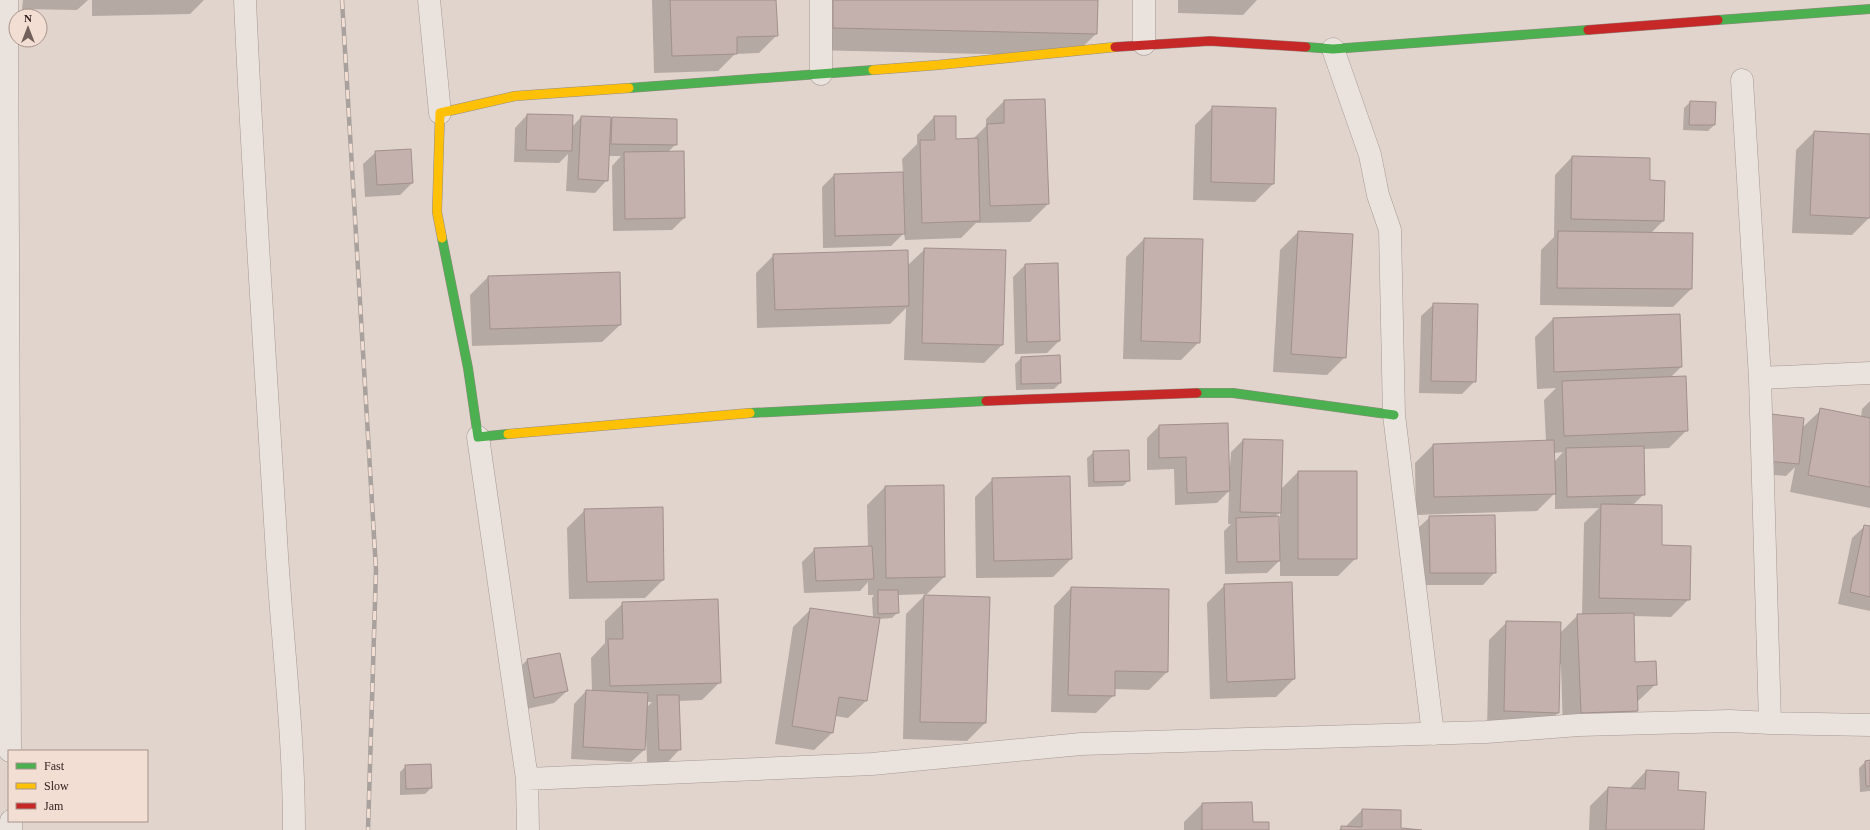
<svg xmlns="http://www.w3.org/2000/svg" width="1870" height="830" font-family="Georgia,serif">
  <style>
    .shadow { fill: #0003; fill-rule: evenodd }
    .building { fill: #c4b1ad; stroke: #a1908c }
    .lines { fill: none; stroke-linecap: round; stroke-linejoin: round }
    .street-casing { stroke: #a69a95; stroke-width: 23 }
    .fast-casing { stroke: #968a84; stroke-width: 10 }
    .slow-casing { stroke: #968a84; stroke-width: 10 }
    .jam-casing { stroke: #968a84; stroke-width: 10 }
    .street { stroke: #eae2dd; stroke-width: 22 }
    .fast { stroke: #4caf50; stroke-width: 9 }
    .slow { stroke: #ffc107; stroke-width: 9 }
    .jam { stroke: #c62828; stroke-width: 9 }
    .rail-casing { stroke: #a9a19d; stroke-width: 4.5 }
    .rail { stroke: #f2ded2; stroke-width: 3; stroke-dasharray: 9; stroke-linecap: butt }
  </style>
  <rect width="100%" height="100%" fill="#e1d4cc"/>
  <path class="shadow" d="M23 0H88L77 10 22 9Z
    M92 0H204L190 14 92 16Z
    M652 0H775L777 35 759 53 735 54 718 71 654 73Z
    M812 0H1097L1096 34 1073 56 811 50Z
    M1178 0H1257L1243 15 1178 13Z
    M1004 101 1048 204 1030 222 976 223 961 238 905 240 904 233 891 246 823 248 822 187 834 175 903 173 902 159 917 144V135L934 117 955 140 973 139 986 126V119Z
    M1690 102 1714 125 1708 131 1683 130 1684 108Z
    M1213 107 1273 184 1255 202 1193 200 1195 125Z
    M527 115 572 127 581 117 676 120V144L668 152 684 218 672 230 613 231 612 166 621 156H608L607 180 595 193 566 191 568 154 559 163 514 162 515 128Z
    M1814 132 1870 135V217L1852 235 1792 233 1796 150Z
    M376 152 412 183 400 195 365 197 363 164Z
    M1572 157 1649 181 1663 221 1650 234 1691 289 1673 307 1540 305 1541 250 1554 237 1555 175Z
    M1298 232 1352 235 1345 357 1327 375 1273 372 1280 250Z
    M1144 239 1199 342 1181 360 1123 359 1126 257Z
    M925 249 1002 345 984 363 904 360 906 308 890 324 757 328 756 273 774 255 907 266Z
    M1025 265 1059 341 1047 353 1015 354 1013 277Z
    M488 277 620 325 602 342 472 346 470 295Z
    M1434 304 1475 381 1462 394 1419 393 1421 316Z
    M1553 319 1681 367 1670 378 1687 430 1669 448 1643 449 1644 494 1633 505 1661 546 1689 599 1671 617 1633 616 1634 663 1656 684 1637 702V711L1620 729 1563 731 1561 664H1559L1558 713 1540 730 1487 729 1489 640 1507 622 1560 633 1578 615H1582L1584 523 1599 508 1555 509V493L1537 511 1416 515 1415 463 1433 445 1546 442 1544 400 1556 388 1537 389 1535 337ZM1563 452 1554 462V453Z
    M1021 358 1060 383 1054 389 1016 390 1015 364Z
    M1870 401V508L1790 492 1795 467 1786 476 1754 473 1821 410 1861 417 1862 409Z
    M1159 426 1228 467H1230L1231 452 1243 440 1282 441 1281 489 1298 472H1356V558L1338 576H1280V560L1267 573 1225 574 1224 531 1231 524H1228L1229 491 1217 503 1175 505 1174 469 1147 470V438ZM1280 512V532H1278L1275 517Z
    M1094 452 1129 480 1123 486 1088 487 1087 458Z
    M993 479 1071 559 1053 577 976 578 975 497Z
    M885 487 944 577 925 596 985 723 967 741 903 739 906 614 926 594 898 595V612L892 618 878 619 866 701 848 718 835 716 832 733 814 750 775 744 793 627 811 609 873 618 872 598 874 595H868V582L860 591 804 593 802 562 815 549 868 547 867 505Z
    M585 510 663 580 645 598 569 599 567 528Z
    M1430 517 1495 572 1483 585H1418L1417 529Z
    M1865 526 1870 527V611L1838 604 1852 538Z
    M1225 585 1294 679 1276 697 1210 699 1207 603Z
    M1071 588 1167 672 1149 690 1114 689V695L1096 713 1051 712 1054 606Z
    M623 603 720 682 702 700 678 701 680 749 668 762H647L646 737H645L644 750 631 762 571 759 574 704 586 691H592L591 658 605 643V621ZM646 702H652L646 708Z
    M527 660 567 691 554 703 522 710 515 672Z
    M1870 761V791L1860 792 1859 768 1865 762Z
    M406 766 431 788 425 794 400 795V772Z
    M1646 771 1677 791 1703 830H1589L1590 806 1608 788 1629 789Z
    M1251 803 1252 823 1268 830H1184V822L1202 804Z
    M1362 810 1400 829 1421 830H1339L1342 827H1345Z"/>
  <path class="building" d="M670 0H776L778 36 737 37V54L672 56Z
    M833 0H1098L1097 34 833 28Z
    M1045 99 1049 204 990 206 987 124 1004 123V100Z
    M1690 101 1716 102 1715 125H1689Z
    M1212 106 1276 108 1274 184 1211 182Z
    M527 114 573 115 572 151 526 150Z
    M581 116 611 117 608 181 578 179Z
    M934 116H956V139L978 138 980 221 922 223 920 140H935Z
    M612 117 677 119V145L611 144Z
    M1814 131 1870 134V218L1810 215Z
    M411 149 413 183 377 185 375 151Z
    M684 151 685 218 625 219 624 152Z
    M1572 156 1650 158V180L1665 181 1664 221 1571 219Z
    M903 172 905 234 835 236 834 174Z
    M1298 231 1353 234 1346 358 1291 354Z
    M1558 231 1693 233 1692 289 1557 288Z
    M1144 238 1203 239 1200 343 1141 341Z
    M924 248 1006 250 1003 345 922 343Z
    M908 250 909 306 775 310 773 254Z
    M1058 263 1060 341 1027 342 1025 264Z
    M620 272 621 325 490 329 488 276Z
    M1433 303 1478 304 1476 382 1431 381Z
    M1680 314 1682 367 1554 372 1553 318Z
    M1060 355 1061 383 1021 384V357Z
    M1686 376 1688 431 1564 436 1562 381Z
    M1820 408 1870 418V487L1808 475Z
    M1771 414 1804 418 1799 464 1766 461Z
    M1228 423 1230 491 1187 493 1186 457 1159 458V425Z
    M1243 439 1283 440 1281 513 1240 512Z
    M1554 440 1556 494 1434 497 1433 444Z
    M1644 446 1645 495 1567 497 1566 448Z
    M1129 450 1130 481 1094 482 1093 451Z
    M1298 471H1357V559H1298Z
    M1070 476 1072 559 994 561 992 478Z
    M944 485 945 577 886 578 885 486Z
    M1601 504 1662 505V545L1691 546 1690 600 1599 598Z
    M663 507 664 580 587 582 584 509Z
    M1495 515 1496 573H1430L1429 516Z
    M1279 516 1280 561 1237 562 1236 518Z
    M1864 525 1870 526V597L1850 592Z
    M872 546 874 579 816 581 814 548Z
    M1292 582 1295 679 1227 682 1224 584Z
    M1071 587 1169 589 1168 672 1115 671V696L1068 695Z
    M878 590H898L899 613 878 614Z
    M924 595 990 597 986 723 920 722Z
    M718 599 721 683 610 686 608 639H623L622 602Z
    M810 608 880 618 867 701 839 697 833 733 792 726Z
    M1634 613 1635 662 1656 661 1657 685 1637 686 1638 711 1581 713 1577 614Z
    M1506 621 1561 622 1559 713 1504 711Z
    M560 653 568 691 534 698 527 659Z
    M586 690 648 693 645 750 583 747Z
    M657 695H679L681 750H659Z
    M1870 760V786H1866L1865 761Z
    M431 764 432 788 406 789 405 765Z
    M1646 770 1679 772 1678 790 1706 792 1704 830H1606L1608 787 1645 789Z
    M1252 802 1253 822H1269V830H1202V803Z
    M1362 809 1401 810V828L1422 830H1341V826L1362 827Z"/>
  <g class="lines">
    <g class="street-casing">
      <path id="street" d="M7 0 10 751
        M245 0C253 185 266 370 277 555 283 647 294 738 294 830
        M429 0 440 113
        M821 0V74
        M1144 0V44
        M1333 49 1370 155 1378 195 1390 230 1394 415 1433 734
        M1760 378 1870 373
        M478 437 527 779 872 764 1081 744 1486 732 1579 725 1730 721 1770 723 1760 378 1742 80
        M1770 723 1870 725
        M527 779 528 830
        M11 821V830"/>
    </g>
    <g class="fast-casing">
      <path id="fast" d="M1718 20 1870 9
        M1306 47 1333 49 1588 30
        M629 88 873 70
        M442 238 468 368 478 437 508 434
        M1197 393H1233L1394 415
        M750 413 986 401"/>
    </g>
    <g class="slow-casing">
      <path id="slow" d="M873 70 938 65 1115 47
        M442 238 437 212 440 113 515 96 629 88
        M508 434 750 413"/>
    </g>
    <g class="jam-casing">
      <path id="jam" d="M1588 30 1718 20
        M1115 47 1210 41 1306 47
        M986 401 1197 393"/>
    </g>
    <use href="#street" class="street"/>
    <use href="#fast" class="fast"/>
    <use href="#slow" class="slow"/>
    <use href="#jam" class="jam"/>
    <g class="rail-casing">
      <path id="rail" d="M342 0 376 570 368 830"/>
    </g>
    <use href="#rail" class="rail"/>
  </g>
  <rect x="8" y="750" width="140" height="72" fill="#f2ded2" stroke="#a6928a"/>
  <rect x="16" y="763" width="20" height="6" fill="#4caf50" stroke="#a6928a"/>
  <text x="44" y="770" font-size="12" fill="#34211e">Fast</text>
  <rect x="16" y="783" width="20" height="6" fill="#ffc107" stroke="#a6928a"/>
  <text x="44" y="790" font-size="12" fill="#34211e">Slow</text>
  <rect x="16" y="803" width="20" height="6" fill="#c62828" stroke="#a6928a"/>
  <text x="44" y="810" font-size="12" fill="#34211e">Jam</text>
  <g transform="translate(28 28)"><circle r="19" fill="#f2ded2" stroke="#a6928a"/>
  <path d="M0-3L7 15L0 10L-7 15Z" fill="#71605b"/>
  <text y="-6" font-size="11" font-weight="bold" text-anchor="middle" fill="#34211e">N</text>
  </g>
</svg>
